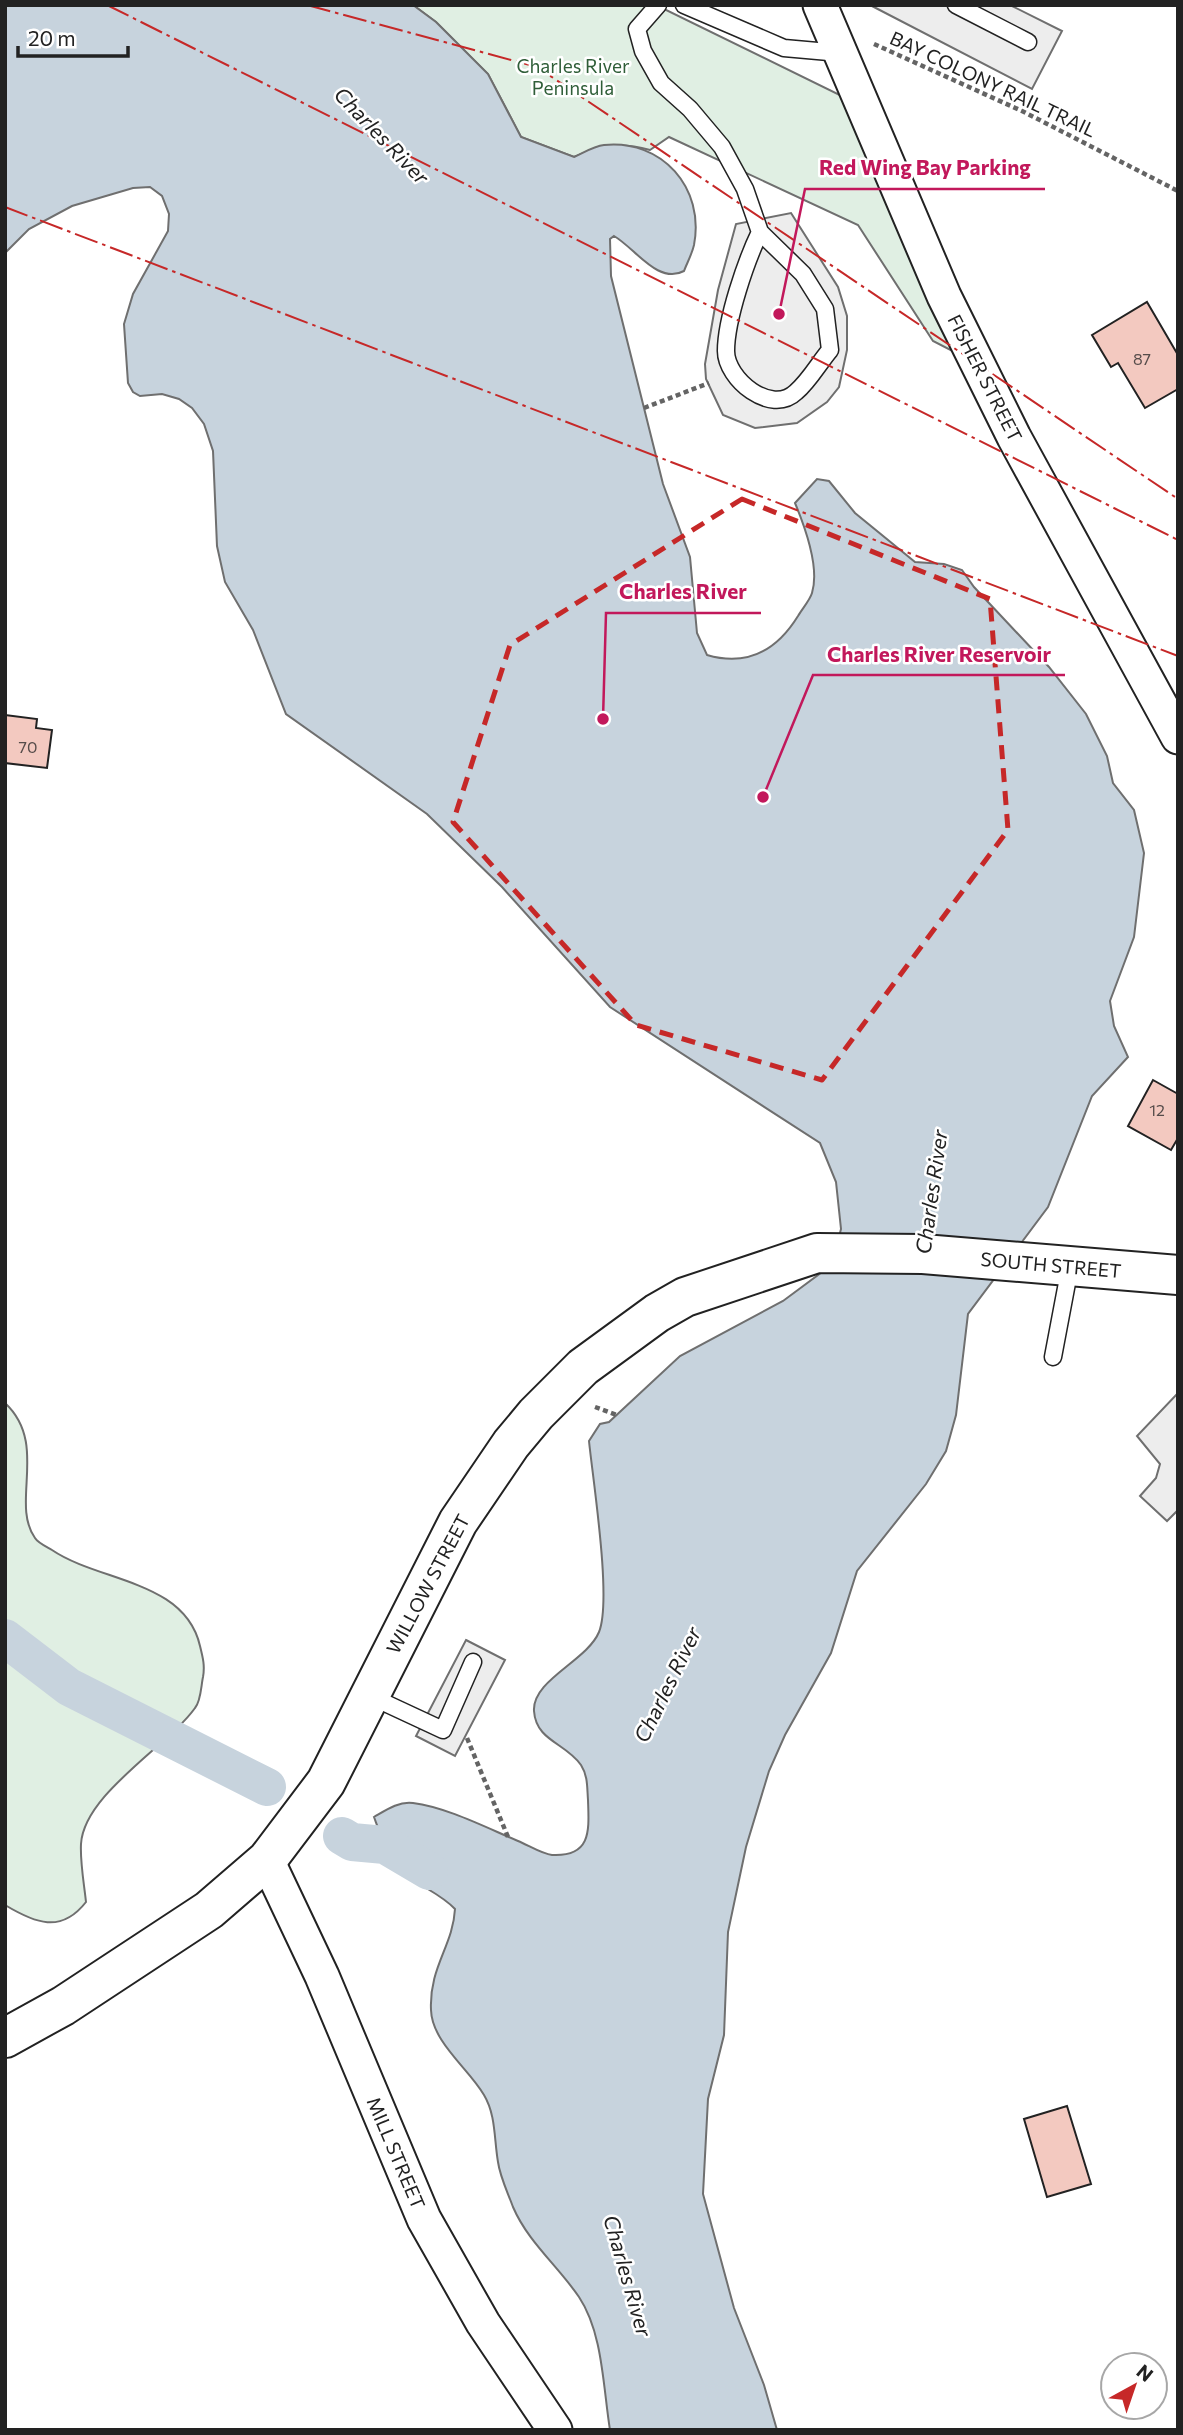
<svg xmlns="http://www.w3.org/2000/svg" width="1183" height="2435" font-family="Commissioner,sans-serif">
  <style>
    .green { fill: #e0efe3; stroke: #6f6f6f; stroke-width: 2 }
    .parking { fill: #ededed; stroke: #6f6f6f; stroke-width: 2 }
    .water { fill: #c7d3dd; stroke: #6f6f6f; stroke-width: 2 }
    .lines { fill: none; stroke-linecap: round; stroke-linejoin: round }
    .canal { stroke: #c7d3dd; stroke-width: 38 }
    .building { fill: #f3c9c0; stroke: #222; stroke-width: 2 }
    .service-casing { stroke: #222; stroke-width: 19 }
    .minor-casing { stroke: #222; stroke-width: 37 }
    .tertiary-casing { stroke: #222; stroke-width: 42 }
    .path { stroke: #646464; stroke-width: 4.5; stroke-dasharray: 5 3.5; stroke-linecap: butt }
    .service { stroke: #fff; stroke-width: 16 }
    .minor { stroke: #fff; stroke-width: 33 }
    .tertiary { stroke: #fff; stroke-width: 38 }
    .power { stroke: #c62828; stroke-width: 2; stroke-dasharray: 24 5 3.5 5; stroke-linecap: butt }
    .marked { fill: none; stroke: #c62828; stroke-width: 5; stroke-dasharray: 14 9; stroke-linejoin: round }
    .labels { text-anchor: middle; stroke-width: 5; stroke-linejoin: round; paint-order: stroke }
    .number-label { font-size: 16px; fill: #564c4a }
    .park-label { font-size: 19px; fill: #2f5e38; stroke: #fff }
    .street-label { font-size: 19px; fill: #222; stroke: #fff }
    .water-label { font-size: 21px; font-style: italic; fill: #222; stroke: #fff }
    .leader { fill: none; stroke: #c2185b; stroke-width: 2.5 }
    .callout-dot { fill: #c2185b; stroke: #fff; stroke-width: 2.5 }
    .callout-label { font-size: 21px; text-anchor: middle; font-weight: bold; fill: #c2185b; stroke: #fff; stroke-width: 5; stroke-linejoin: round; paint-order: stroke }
  </style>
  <rect width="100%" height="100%" fill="#fff"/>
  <path class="green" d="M413 5H656L852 101 970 360 933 341 858 225 669 137 650 150C620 142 601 145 574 157L521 137 488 74 436 22Z
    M5 1403C49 1444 10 1503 35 1538 38 1543 47 1547 52 1550 99 1582 185 1580 200 1646 203 1658 205 1666 203 1677 201 1686 201 1701 195 1708 168 1746 84 1794 81 1844 80 1862 84 1883 86 1902 61 1934 35 1923 5 1905Z"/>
  <path class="parking" d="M870 5H1010L1062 31 1032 89Z
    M791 213 838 287 847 316V350L839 387 827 402 797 423 755 428 723 415 706 379 705 364 718 290 736 224Z
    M1178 1393V1510L1167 1521 1140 1496 1156 1478 1160 1464 1137 1436Z
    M466 1640 505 1660 455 1756 416 1736Z"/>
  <path class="water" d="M5 5H413L436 22 488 74 521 137 574 157C583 153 594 146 604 145 662 139 705 188 694 245 692 254 687 263 684 271 658 285 635 248 614 236L610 239 611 276 663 484 690 557 697 633 707 655C748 667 777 650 798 616 802 609 810 600 812 593 820 567 805 527 795 503L817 479 829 481 855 513 915 562 944 564 962 570 974 587 1049 667 1086 714 1107 756 1113 783 1134 810 1144 853 1134 937 1110 1001 1114 1026 1128 1057 1092 1096 1048 1207 968 1314 956 1415 946 1451 926 1484 857 1571 831 1653 785 1735 769 1771 746 1847 728 1932 724 2035 708 2099 703 2194 734 2308 764 2385 777 2430H610C603 2387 603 2333 579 2297 558 2266 528 2242 513 2207 508 2193 500 2177 498 2162 494 2139 496 2115 484 2095 469 2069 432 2042 431 2010 429 1967 453 1946 455 1909 441 1894 421 1887 405 1874 389 1861 381 1836 374 1817 386 1810 399 1801 413 1803 446 1807 487 1828 518 1841 528 1845 542 1854 552 1855 592 1857 589 1830 588 1800 587 1787 588 1776 581 1765 566 1743 536 1741 534 1711 532 1680 587 1661 599 1632 612 1600 593 1481 589 1441L600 1424 609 1422 680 1356 783 1301 822 1272 836 1249 841 1229 836 1182 820 1143 610 1007 502 887 427 814 286 714 253 630 225 582 217 546 213 451 204 424 192 408 179 399 162 394 140 396 133 392 128 383 124 324 133 294 168 231 169 214 162 196 150 187 133 188 72 206 29 229 5 253Z"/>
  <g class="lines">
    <path class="canal" d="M5 1638 69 1687 267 1787
      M342 1836 352 1842 385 1845 429 1871"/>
  </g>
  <path class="building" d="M1147 302 1178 355V389L1145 408 1118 363 1111 367 1092 335Z
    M5 715 37 719 36 728 52 730 47 768 5 763Z
    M1153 1080 1178 1094V1138L1171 1150 1128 1126Z
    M1067 2106 1091 2184 1047 2197 1024 2119Z"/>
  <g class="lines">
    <g class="service-casing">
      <path id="service" d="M658 5 637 29 643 51 661 83 690 109 722 147 745 189 760 232 803 274 825 309 830 350C819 363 809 381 796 392 771 416 726 379 726 351 726 319 746 261 760 232
        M684 5 784 48 840 53
        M956 5 1028 42
        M1053 1357 1070 1267
        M370 1696 443 1730 473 1662"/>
    </g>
    <g class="minor-casing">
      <path id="minor" d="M820 5 944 296 1014 437 1178 737
        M267 1860 322 1976 424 2219 483 2323 555 2430"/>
    </g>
    <g class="tertiary-casing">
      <path id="tertiary" d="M5 2038 63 2006 209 1910 267 1860 326 1782 458 1522 511 1444 536 1414 583 1367 657 1313 685 1297 817 1253 923 1254 1178 1275"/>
    </g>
    <path class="path" d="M874 44 1022 111 1178 191
      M644 408 709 383
      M595 1407 617 1415
      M467 1738 508 1837"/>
    <use href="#service" class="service"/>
    <use href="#minor" class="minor"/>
    <use href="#tertiary" class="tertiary"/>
    <path class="power" d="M107 5 1178 540
      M307 5 537 67 1178 499
      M5 207 1178 656"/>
  </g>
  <path class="marked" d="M742 499 990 599 1008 830 822 1080 636 1025 453 822 510 645Z"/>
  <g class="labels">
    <g class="number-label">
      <text x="1142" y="365">87</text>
      <text x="28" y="753">70</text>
      <text x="1157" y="1116">12</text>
    </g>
    <g class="park-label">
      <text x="573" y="73">Charles River<tspan x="573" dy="22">Peninsula</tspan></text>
    </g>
    <g class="street-label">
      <text transform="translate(993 84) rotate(25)" y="7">BAY COLONY RAIL TRAIL</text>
      <text transform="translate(985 378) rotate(63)" y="7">FISHER STREET</text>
      <text transform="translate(1051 1265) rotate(5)" y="7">SOUTH STREET</text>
      <text transform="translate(428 1584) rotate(-62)" y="7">WILLOW STREET</text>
      <text transform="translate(396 2153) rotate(67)" y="7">MILL STREET</text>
    </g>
    <g class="water-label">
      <text transform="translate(381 136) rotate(46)" y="7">Charles River</text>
      <text transform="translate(932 1192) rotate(-82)" y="7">Charles River</text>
      <text transform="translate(668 1685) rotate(-64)" y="7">Charles River</text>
      <text transform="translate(627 2276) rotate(74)" y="7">Charles River</text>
    </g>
  </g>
  <path class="leader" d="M779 314L805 189H1045M603 719L606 613H761M763 797L813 675H1065"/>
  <g class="callout-dot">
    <circle cx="779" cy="314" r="7"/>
    <circle cx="603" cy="719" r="7"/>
    <circle cx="763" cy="797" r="7"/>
  </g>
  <g class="callout-label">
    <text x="925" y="175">Red Wing Bay Parking</text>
    <text x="683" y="599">Charles River</text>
    <text x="939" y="662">Charles River Reservoir</text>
  </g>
  <rect width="1183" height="2435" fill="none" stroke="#222222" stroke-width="14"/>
  <g transform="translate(1134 2386) rotate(40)"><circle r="33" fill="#ffffff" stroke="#a7a7a7" stroke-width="2"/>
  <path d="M0-5L12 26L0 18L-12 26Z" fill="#c62828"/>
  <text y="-10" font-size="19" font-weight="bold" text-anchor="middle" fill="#222222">N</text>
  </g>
  <path d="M18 46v10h110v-10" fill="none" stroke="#222222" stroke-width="3.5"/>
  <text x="28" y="46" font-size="21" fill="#222222" stroke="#ffffff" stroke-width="5" paint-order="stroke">20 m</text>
</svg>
